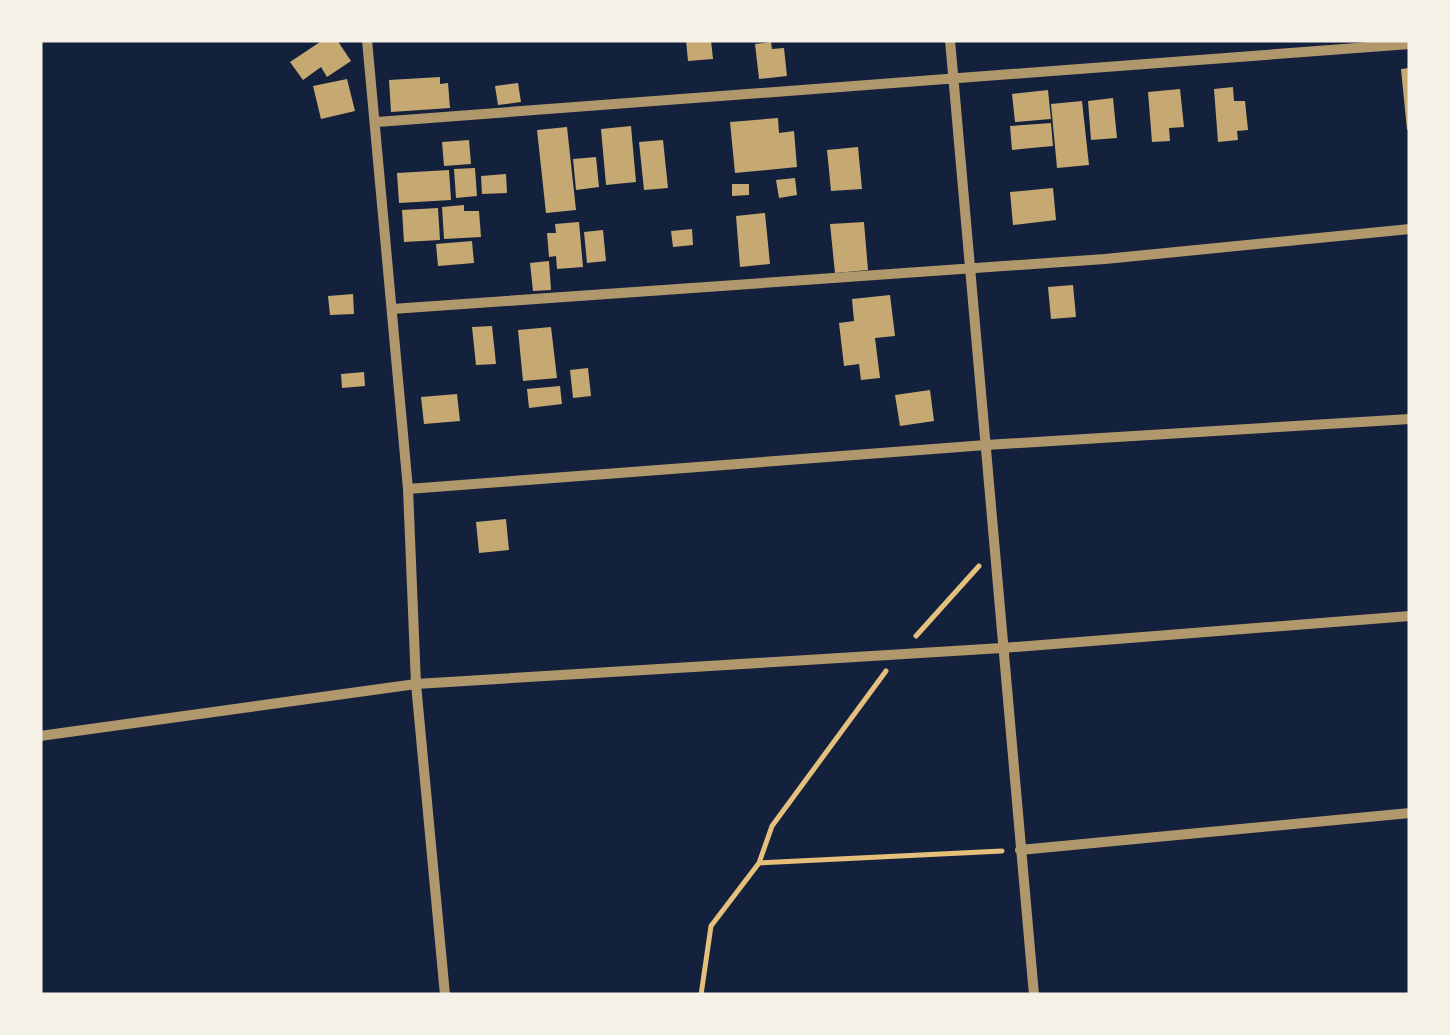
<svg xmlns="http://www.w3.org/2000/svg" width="1450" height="1035" font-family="Helvetica,sans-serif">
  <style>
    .building { fill: #c6a872 }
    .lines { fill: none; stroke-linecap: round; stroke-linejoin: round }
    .path { stroke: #e5c07b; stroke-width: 5 }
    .minor { stroke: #b1986c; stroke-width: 10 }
  </style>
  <rect width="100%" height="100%" fill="#14213d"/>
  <path class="building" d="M323 40H337L351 61 327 77 321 67 303 80 290 62Z
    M686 40H711L713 59 688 61Z
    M771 42 772 49 784 48 787 76 759 79 755 44Z
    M1410 68V129L1407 130 1401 69Z
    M440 77V84L448 83 450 108 391 112 389 80Z
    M347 79 355 111 321 119 313 86Z
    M518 83 521 102 498 105 495 86Z
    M1233 87 1234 101H1245L1248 130 1237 131 1238 140 1218 142 1214 89Z
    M1180 89 1184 127 1169 128 1170 141 1152 142 1148 92Z
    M1048 90 1051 119 1015 122 1012 94Z
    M1113 98 1117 138 1091 140 1088 101Z
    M1082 101 1089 165 1057 168 1051 104Z
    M778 118 779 133 794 131 797 167 735 173 730 122Z
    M1051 123 1053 146 1012 150 1010 126Z
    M631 126 636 182 606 185 601 129Z
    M567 127 576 210 546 213 537 130Z
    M469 140 471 164 444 166 442 142Z
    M663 140 668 188 644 190 639 142Z
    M858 147 862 189 831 191 827 150Z
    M596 157 599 187 576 190 573 159Z
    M475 168 477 196 456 198 454 169Z
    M449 170 451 200 399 203 397 173Z
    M506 174 507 193 482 194 481 176Z
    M795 178 797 195 779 198 776 180Z
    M732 184H749V195L732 196Z
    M1053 188 1056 220 1013 225 1010 192Z
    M464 205V211H479L481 237 444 239 442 207Z
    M438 208 440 240 404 242 402 210Z
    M765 213 770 264 740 267 736 216Z
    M579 222 583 267 557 269 556 256 549 257 547 233H556L555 224Z
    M864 222 868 270 835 273 830 224Z
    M692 229 693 245 673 247 671 231Z
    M603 230 606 261 587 263 584 232Z
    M472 241 474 263 438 266 436 244Z
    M549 261 551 290 533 291 530 263Z
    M1073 285 1076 317 1051 319 1048 287Z
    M353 294 354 314 330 315 328 296Z
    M890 295 895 336 875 338 880 378 861 380 859 364 844 366 839 323 854 321 852 299Z
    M492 326 496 364 476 365 472 327Z
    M551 327 557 378 523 381 518 330Z
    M588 368 591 396 573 398 570 370Z
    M364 372 365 386 342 388 341 374Z
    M560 386 562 404 529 408 527 389Z
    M930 390 934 421 900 426 895 395Z
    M457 394 460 421 424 424 421 397Z
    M506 519 509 550 479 553 476 522Z"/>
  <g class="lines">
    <path class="path" d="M916 636 979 566
      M759 863 1002 851
      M701 995 711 926 759 863 772 826 886 671"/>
    <path class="minor" d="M367 40 408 489 416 684 445 995
      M950 40 1034 995
      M377 122 1410 44
      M392 309 1105 259 1410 229
      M408 489 986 445 1410 419
      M40 736 416 684 1002 648 1410 616
      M1020 850 1410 813"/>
  </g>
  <rect width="1450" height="1035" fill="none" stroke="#f6f1e7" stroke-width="85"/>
</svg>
